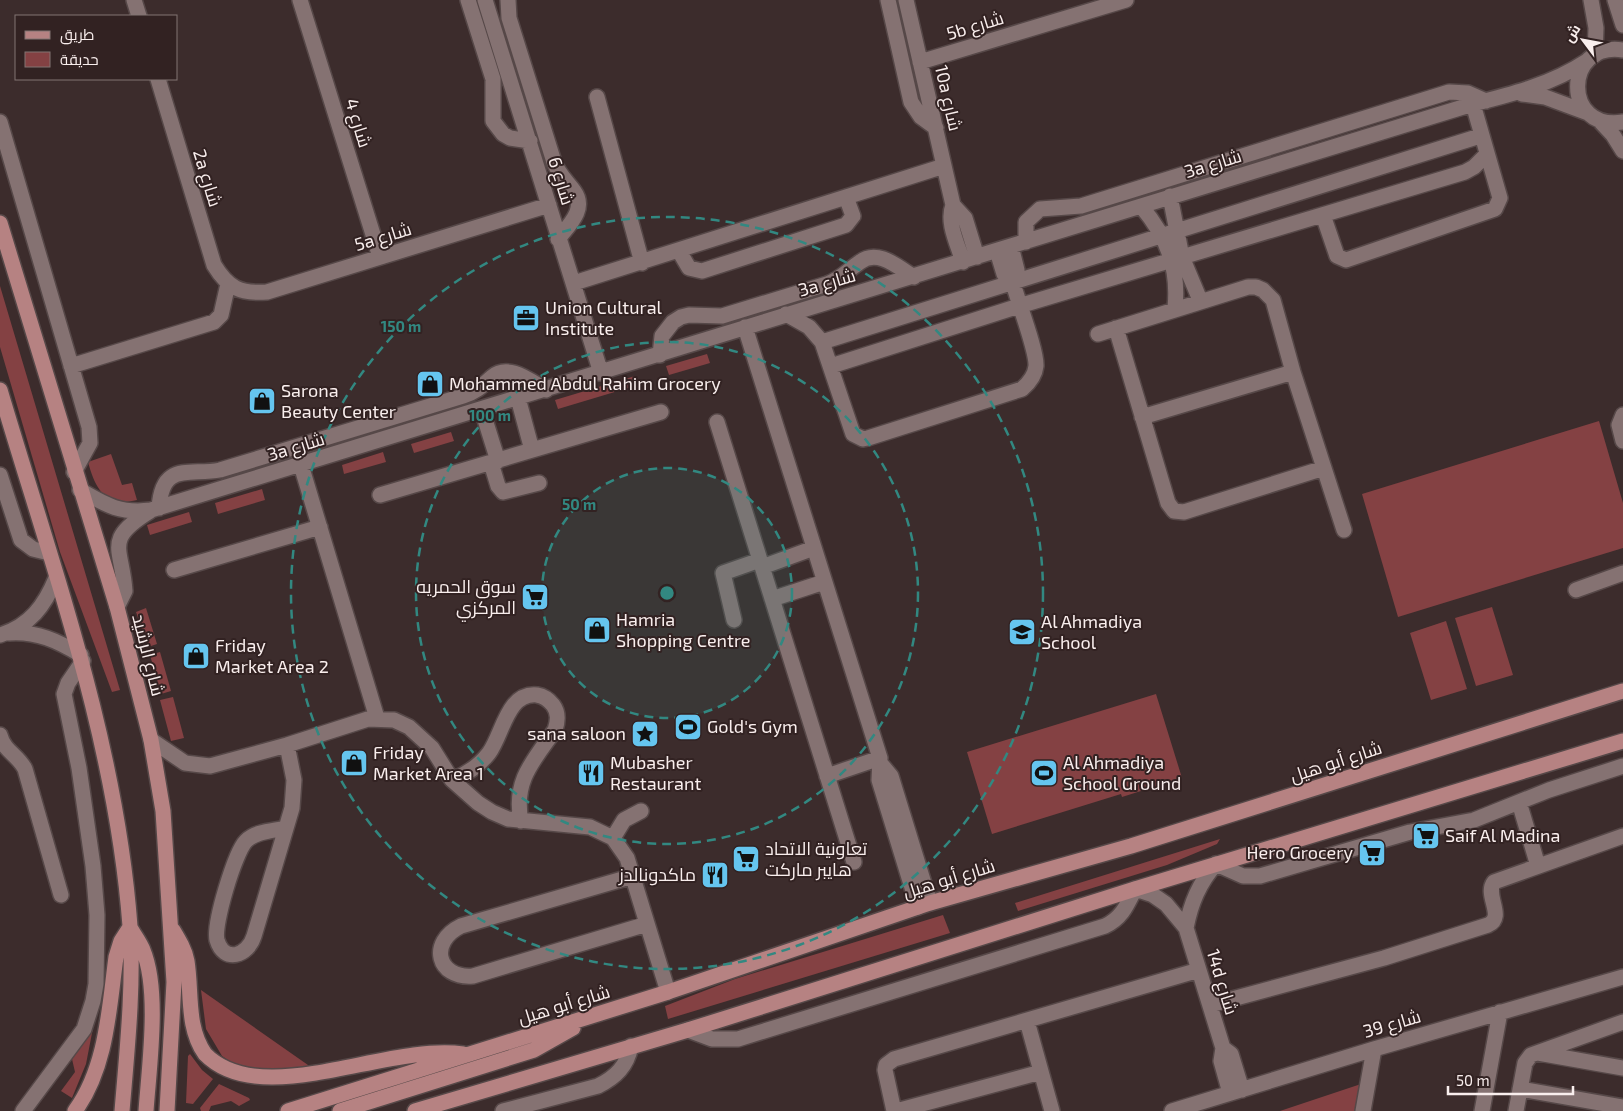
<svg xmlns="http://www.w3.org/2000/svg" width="1623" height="1111" font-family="'Exo 2',Cairo,sans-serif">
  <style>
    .green { fill: #844143 }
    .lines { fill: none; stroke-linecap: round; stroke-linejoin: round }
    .minor-casing { stroke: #564848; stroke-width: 18 }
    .major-casing { stroke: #564848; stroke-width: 18 }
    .minor { stroke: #857272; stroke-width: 15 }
    .major { stroke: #b68282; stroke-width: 15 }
    .ring { fill: none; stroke: #328881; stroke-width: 2.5; stroke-dasharray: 9 6 }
    .labels { text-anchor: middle; stroke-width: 4; stroke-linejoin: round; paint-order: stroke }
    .street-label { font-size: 18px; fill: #f9eeed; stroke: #322222 }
    .poi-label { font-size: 18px; fill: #f9eeed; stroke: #322222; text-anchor: start }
    .centre { fill: #328881; stroke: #322222; stroke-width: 2.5 }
    .ring-label { font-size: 15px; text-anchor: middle; font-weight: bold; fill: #328881; stroke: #322222; stroke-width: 4; stroke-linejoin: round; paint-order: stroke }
  </style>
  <rect width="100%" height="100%" fill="#3c2c2c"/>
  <path class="green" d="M0 286 120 690 112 692 60 552 0 347Z
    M707 354 710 363 669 375 666 366Z
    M635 376 638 385 558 409 555 400Z
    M1599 421 1623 503V548L1398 617 1362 494Z
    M451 432 454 441 414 453 411 444Z
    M383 452 386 462 344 474 342 465Z
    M111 454 122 485 132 483 137 500C105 508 95 488 88 462Z
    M262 489 265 500 218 514 215 503Z
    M189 512 192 522 150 535 147 525Z
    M1492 607 1513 675 1476 686 1455 618Z
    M146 608 157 644 148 647 136 612Z
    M1446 621 1467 689 1431 700 1410 633Z
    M160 652 171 691 161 694 150 655Z
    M1156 694 1182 778 1122 797 1121 794 992 834 967 752Z
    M173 697 184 738 171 741 160 700Z
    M1220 839 1217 844 1167 865 1018 911 1015 903Z
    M943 915 950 933 668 1019 665 1006 735 979Z
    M201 990 308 1065 309 1071 250 1075 222 1056 206 1029Z
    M93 1028 86 1064 72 1098 61 1091 75 1072 72 1059Z
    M190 1054 202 1070 213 1079 193 1104 186 1103 188 1056Z
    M1373 1080 1367 1111H1280Z
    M219 1084 249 1098 250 1100 239 1106 231 1101 211 1106 209 1111H201L200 1108Z"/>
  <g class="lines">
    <g class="minor-casing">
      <path id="minor" d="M134 0 139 16
        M300 0 380 257
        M468 0 493 79V121L503 134 510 138 530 141
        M485 0 601 373
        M508 0 509 18 554 162C559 175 567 181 574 191 587 209 569 225 558 239
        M888 0 911 102 921 117 936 128
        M906 0 953 205C946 222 958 245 963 262
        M1591 0 1596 28 1595 55
        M1615 0 1623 25
        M1623 50C1563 41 1562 132 1623 122
        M920 62 1126 0
        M158 79 214 265C228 288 240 294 267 292L549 205
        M1522 94 1545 97 1588 113
        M597 97 642 263
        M1599 120 1613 135 1623 151
        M0 122 89 427 90 443 74 472
        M1170 196 1182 257 1200 300
        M953 205 965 218 977 257
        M1141 206C1167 237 1179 267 1175 308
        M1323 215 1337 256 1346 260 1495 209 1500 198 1473 104
        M1026 242V222L1040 209 1081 206 1449 92 1468 93 1486 101
        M1011 246 1017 270 1013 283
        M679 251 689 268 702 271 846 225 853 216 846 197
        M574 283 944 166
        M786 314 809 327 822 342 853 434 863 439 868 438 1022 389C1029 383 1035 376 1036 366 1037 351 1018 302 1013 283L1004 274 997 251
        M745 327 880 758 879 780 918 907
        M1116 328 1168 503 1174 511 1184 512 1324 468
        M1098 334 1248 287H1256L1263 290 1273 300 1293 372 1344 530
        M822 342 1480 136
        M660 355 662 336 673 322 681 317 689 315 722 316 827 284C841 279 848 270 860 262 878 248 899 268 914 277
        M71 366 214 322 221 315 228 284
        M831 366 1019 306 1465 172 1474 167 1486 155
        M518 398 532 450
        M482 410 498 461
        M1623 415 1619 425 1623 441
        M1142 417 1293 372
        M717 422 854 862
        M491 463 498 486 503 492 539 483
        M301 465 377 718
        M0 475 21 540 33 549 49 553
        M80 490C106 505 120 514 151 510L1473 104C1513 94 1552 84 1587 61
        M380 495 661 412
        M159 508C162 461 189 476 220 470L463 396C476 392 482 386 492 377 509 363 530 381 546 390
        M762 567 814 548
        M174 570 320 527
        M1576 590 1623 573
        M772 599 824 582
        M117 607 125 591C122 547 103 540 150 511
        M734 620 723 573 760 560
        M9 633C37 631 58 641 81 655
        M0 635C30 626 45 605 56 578
        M0 735C4 751 18 755 25 769L61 895
        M151 740 185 763 210 766 287 745 368 719 394 720 409 727 432 748 452 780 478 803 492 812 508 819 590 827 613 838 627 858 668 992
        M881 764 891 776 930 903
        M827 776 880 758
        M452 780C467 774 479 766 489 753 503 734 507 692 537 695 543 696 549 700 553 705 559 713 558 721 555 730 533 761 513 781 521 821
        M1519 802 1538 866
        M286 828C273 831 256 831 246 841 235 852 213 925 217 940 224 964 248 956 254 936L292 808 294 780 287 745
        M613 838 624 820 641 811
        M633 876 461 926C428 942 437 979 473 976L647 924
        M1186 928C1191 903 1199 883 1216 864L1243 876H1260L1410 832 1474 820 1549 790 1623 766
        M1210 1005 1384 958 1488 925C1506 917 1484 895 1494 882L1623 836
        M1027 1021 1052 1111
        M688 1030 712 1039H738L1105 926C1122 918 1127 905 1135 889L1153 895 1166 904 1186 928 1223 1048 1221 1061 1230 1093
        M1223 1048 1231 1054 1242 1090
        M1538 1053 1623 1068
        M1520 1089 1623 1107
        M23 1111 84 1029 93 1001 96 984 97 915 93 866 79 768 64 694 68 683 83 661
        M503 1111 598 1086C616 1077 627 1066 631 1046
        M894 1111 885 1070 886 1065 894 1059 1199 970
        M896 1111 1041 1072
        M1172 1111 1374 1049 1623 977
        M1363 1111 1374 1049
        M1482 1111 1500 1012
        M1516 1111 1525 1063 1531 1055 1623 1022"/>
    </g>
    <g class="major-casing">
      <path id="major" d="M0 223 117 607 151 740 163 811 174 982 167 1111
        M0 390C52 566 116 740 130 926 134 986 127 1051 122 1111
        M173 930C179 940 185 950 187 961 192 992 186 1027 205 1054 261 1111 386 1043 463 1054
        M75 1111C107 1067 109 1008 116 957L121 941 130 927C134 935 140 942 143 950 160 991 149 1067 146 1111
        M288 1111 668 992 930 903 1131 846 1623 691
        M340 1111 534 1050 573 1028
        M415 1111 688 1030 1135 889 1623 741"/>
    </g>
    <use href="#minor" class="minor"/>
    <use href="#major" class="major"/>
  </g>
  <circle cx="667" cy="593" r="125" fill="#328881" fill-opacity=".12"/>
  <g class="ring">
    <circle cx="667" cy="593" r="125"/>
    <circle cx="667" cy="593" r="251"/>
    <circle cx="667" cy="593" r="376"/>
  </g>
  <defs>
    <g id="office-square" transform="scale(1.4375)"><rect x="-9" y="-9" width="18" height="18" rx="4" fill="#65c5ef" stroke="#322222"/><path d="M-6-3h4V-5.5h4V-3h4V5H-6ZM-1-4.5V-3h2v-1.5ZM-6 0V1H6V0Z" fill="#111"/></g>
    <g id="shop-square" transform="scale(1.4375)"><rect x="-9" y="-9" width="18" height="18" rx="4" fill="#65c5ef" stroke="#322222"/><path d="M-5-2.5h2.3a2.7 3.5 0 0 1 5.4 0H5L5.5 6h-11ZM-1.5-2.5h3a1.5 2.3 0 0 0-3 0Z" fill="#111"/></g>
    <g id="supermarket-square" transform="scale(1.4375)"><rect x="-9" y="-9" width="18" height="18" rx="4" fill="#65c5ef" stroke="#322222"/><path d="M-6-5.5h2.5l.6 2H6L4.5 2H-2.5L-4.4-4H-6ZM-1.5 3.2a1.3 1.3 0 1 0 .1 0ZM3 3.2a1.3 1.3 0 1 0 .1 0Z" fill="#111"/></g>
    <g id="school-square" transform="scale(1.4375)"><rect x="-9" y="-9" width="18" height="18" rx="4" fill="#65c5ef" stroke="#322222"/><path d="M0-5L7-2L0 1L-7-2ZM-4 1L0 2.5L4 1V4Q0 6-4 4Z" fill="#111"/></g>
    <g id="stadium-square" transform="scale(1.4375)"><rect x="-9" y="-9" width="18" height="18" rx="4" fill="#65c5ef" stroke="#322222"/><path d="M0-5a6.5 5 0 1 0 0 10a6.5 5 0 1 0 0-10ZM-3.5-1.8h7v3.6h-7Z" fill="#111"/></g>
    <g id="sight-square" transform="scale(1.4375)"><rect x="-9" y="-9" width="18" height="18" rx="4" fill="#65c5ef" stroke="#322222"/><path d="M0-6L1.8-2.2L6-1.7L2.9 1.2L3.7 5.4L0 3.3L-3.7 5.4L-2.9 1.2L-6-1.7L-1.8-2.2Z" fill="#111"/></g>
    <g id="restaurant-square" transform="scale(1.4375)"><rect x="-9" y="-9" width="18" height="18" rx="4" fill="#65c5ef" stroke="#322222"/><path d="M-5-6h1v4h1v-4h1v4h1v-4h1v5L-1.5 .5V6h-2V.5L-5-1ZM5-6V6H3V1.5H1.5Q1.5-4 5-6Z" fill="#111"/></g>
  </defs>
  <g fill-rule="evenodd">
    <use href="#office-square" x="526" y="318"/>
    <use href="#shop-square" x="430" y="384"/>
    <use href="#shop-square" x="262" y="401"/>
    <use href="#supermarket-square" x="535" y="597"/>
    <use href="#shop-square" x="597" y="630"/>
    <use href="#school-square" x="1022" y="632"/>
    <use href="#shop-square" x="196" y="656"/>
    <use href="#stadium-square" x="688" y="727"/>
    <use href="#sight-square" x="645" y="734"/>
    <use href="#shop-square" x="354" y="763"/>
    <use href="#restaurant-square" x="591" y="773"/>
    <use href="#stadium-square" x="1044" y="773"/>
    <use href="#supermarket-square" x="1426" y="836"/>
    <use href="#supermarket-square" x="1372" y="853"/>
    <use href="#supermarket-square" x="746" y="859"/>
    <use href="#restaurant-square" x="715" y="875"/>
  </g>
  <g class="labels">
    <g class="street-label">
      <text transform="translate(975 26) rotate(-17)" y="6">5b شارع</text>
      <text transform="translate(948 98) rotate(77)" y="6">10a شارع</text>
      <text transform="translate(358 123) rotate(73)" y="6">شارع 4</text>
      <text transform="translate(1213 164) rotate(-17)" y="6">3a شارع</text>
      <text transform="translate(207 178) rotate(73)" y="6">2a شارع</text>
      <text transform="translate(561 181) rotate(73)" y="6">شارع 6</text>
      <text transform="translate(383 237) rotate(-17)" y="6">5a شارع</text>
      <text transform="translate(827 283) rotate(-16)" y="6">3a شارع</text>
      <text transform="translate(296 447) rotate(-17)" y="6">3a شارع</text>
      <text transform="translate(148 655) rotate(76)" y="6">شارع الرشيد</text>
      <text transform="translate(1336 762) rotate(-18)" y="6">شارع أبو هيل</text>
      <text transform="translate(949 879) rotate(-17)" y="6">شارع أبو هيل</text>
      <text transform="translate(1222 982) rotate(73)" y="6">14d شارع</text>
      <text transform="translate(564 1005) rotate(-17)" y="6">شارع أبو هيل</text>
      <text transform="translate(1392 1024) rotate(-16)" y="6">شارع 39</text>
    </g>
    <g class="poi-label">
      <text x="545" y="314">Union Cultural<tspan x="545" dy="21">Institute</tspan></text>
      <text x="449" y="390">Mohammed Abdul Rahim Grocery</text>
      <text x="281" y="397">Sarona<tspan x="281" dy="21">Beauty Center</tspan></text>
      <text x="516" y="593" text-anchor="end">سوق الحمريه<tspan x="516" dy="21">المركزي</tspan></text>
      <text x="616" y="626">Hamria<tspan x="616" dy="21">Shopping Centre</tspan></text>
      <text x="1041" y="628">Al Ahmadiya<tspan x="1041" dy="21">School</tspan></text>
      <text x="215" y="652">Friday<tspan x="215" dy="21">Market Area 2</tspan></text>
      <text x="707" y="733">Gold's Gym</text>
      <text x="626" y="740" text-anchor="end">sana saloon</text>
      <text x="373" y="759">Friday<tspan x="373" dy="21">Market Area 1</tspan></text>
      <text x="610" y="769">Mubasher<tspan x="610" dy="21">Restaurant</tspan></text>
      <text x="1063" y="769">Al Ahmadiya<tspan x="1063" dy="21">School Ground</tspan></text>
      <text x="1445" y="842">Saif Al Madina</text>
      <text x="765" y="855">تعاونية الاتحاد<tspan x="765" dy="21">هايبر ماركت</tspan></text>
      <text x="1353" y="859" text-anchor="end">Hero Grocery</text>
      <text x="696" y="881" text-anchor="end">ماكدونالدز</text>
    </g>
  </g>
  <circle cx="667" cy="593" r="8" class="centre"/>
  <g class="ring-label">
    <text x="401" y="332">150 m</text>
    <text x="490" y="421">100 m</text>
    <text x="579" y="510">50 m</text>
  </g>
  <rect x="15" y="15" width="162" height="65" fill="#322222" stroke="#827473"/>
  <rect x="25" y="31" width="25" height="8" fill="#b68282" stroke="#827473"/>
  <text x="60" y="40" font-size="15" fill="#f9eeed">طريق</text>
  <rect x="25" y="52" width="25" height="15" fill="#844143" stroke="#827473"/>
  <text x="60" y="65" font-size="15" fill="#f9eeed">حديقة</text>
  <g transform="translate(1583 40) rotate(302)" stroke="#322222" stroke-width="4" paint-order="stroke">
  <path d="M0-4L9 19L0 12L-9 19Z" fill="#f9eeed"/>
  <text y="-8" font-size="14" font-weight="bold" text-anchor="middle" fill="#f9eeed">ش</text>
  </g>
  <path d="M1448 1086v8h125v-8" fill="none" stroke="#f9eeed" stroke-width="2.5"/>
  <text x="1456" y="1086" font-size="15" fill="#f9eeed" stroke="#322222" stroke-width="4" paint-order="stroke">50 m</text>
</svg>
